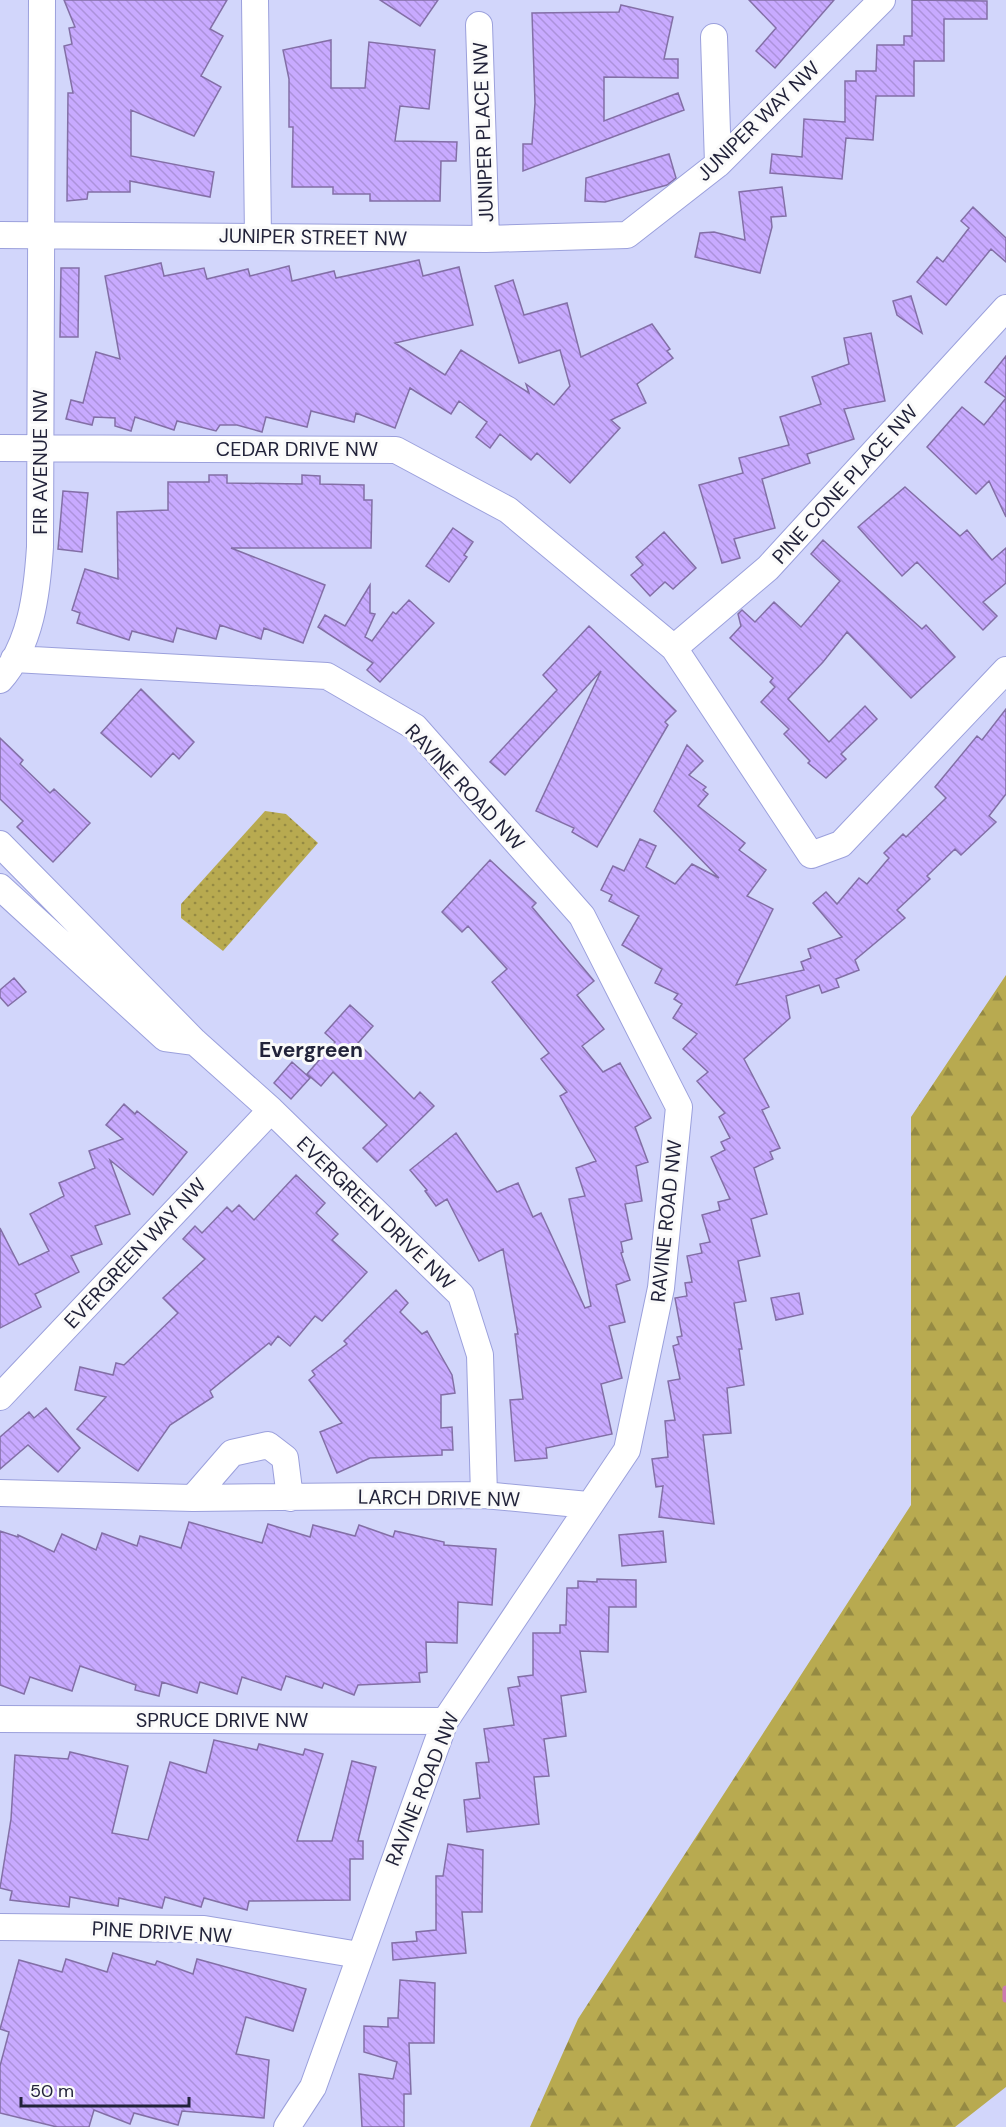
<svg xmlns="http://www.w3.org/2000/svg" width="1006" height="2127" font-family="'DM Sans',sans-serif">
  <style>
    .green { fill: url(#green-dots) }
    .forest { fill: url(#forest-firs) }
    .lines { fill: none; stroke-linecap: round; stroke-linejoin: round }
    .stream { stroke: #cc7ab1; stroke-width: 7 }
    .building { fill: url(#building-back-hatch); stroke: #836fa6; stroke-width: 1.5 }
    .street-casing { stroke: #9ba0dc; stroke-width: 28 }
    .street { stroke: #fff; stroke-width: 26 }
    .labels { text-anchor: middle; stroke-width: 6; stroke-linejoin: round; paint-order: stroke }
    .street-label { font-size: 20px; fill: #22233a; stroke: #fafafa }
    .neighbourhood-label { font-size: 21px; font-weight: bold; fill: #22233a; stroke: #fafafa }
  </style>
  <defs>
    <pattern id="green-dots" width="8" height="8" patternUnits="userSpaceOnUse" patternTransform="scale(1.5)"><rect width="8" height="8" fill="#b8aa50"/><path d="M2 2h.1M6 6h.1" fill="none" stroke="#958a43" stroke-width="1.8" stroke-linecap="round"/></pattern>
    <pattern id="forest-firs" width="22" height="20" patternUnits="userSpaceOnUse" patternTransform="scale(1.5)"><rect width="22" height="20" fill="#b8aa50"/><path d="M5 1l3.5 6h-7zM16 11l3.5 6h-7z" fill="#958a43"/></pattern>
    <pattern id="building-back-hatch" width="6" height="6" patternUnits="userSpaceOnUse" patternTransform="scale(1.5)"><rect width="6" height="6" fill="#c8aaff"/><path d="M-1 5l2 2M0 0l6 6M5-1l2 2" fill="none" stroke="#ac92db"/></pattern>
  </defs>
  <rect width="100%" height="100%" fill="#d2d6fb"/>
  <path class="green" d="M265 811 286 814 318 843 223 951 181 918V904Z"/>
  <path class="forest" d="M1006 975V2087L955 2127H530L578 2019 911 1505V1117Z"/>
  <g class="lines">
    <path class="stream" d="M1006 1989V1999"/>
  </g>
  <path class="building" d="M64 0H227L210 29 223 36 201 76 221 87 194 136 131 110V156L214 172 210 197 130 181V192H88L87 199 67 201 68 93H73L64 46 72 44 69 28 75 27Z
    M380 0H438L420 26Z
    M749 0H834L775 68 756 51 776 28Z
    M912 0 987 1V19H944V61H914V96H876L873 140 846 138 842 179 770 173 772 154 802 157 804 119 845 122V81H856V71H876L877 45H904V36H912Z
    M621 5 673 17 664 59H678V78L604 77V121L678 93 684 110 523 171V144H532L535 103 532 13 619 12Z
    M331 40V88H365L369 42 435 50 429 109 400 106 395 141 457 142 456 161H441L440 201H370V194H333V187H292L293 127H289V79L283 50Z
    M669 154 676 178 667 185 605 202 585 201 586 178Z
    M782 187 786 216 771 217 772 227 760 273 695 257 700 233 714 232 745 240 739 192Z
    M973 207 1006 238V262L991 249 946 305 917 282 937 257 943 262 969 228 961 221Z
    M419 260 423 276 459 267 473 325 395 343 445 375 461 350 529 393 526 384 554 405 570 386 560 350 519 363 495 286 513 280 524 315 567 303 581 357 652 324 670 349 667 351 673 358 637 384 646 403 611 420 620 428 570 483 537 453 531 460 500 434 490 448 476 437 487 422 459 401 451 414 410 388 395 428 356 413 354 422 311 411 307 427 266 417 262 432 237 425H220L216 431 177 421 174 430 135 417 131 431 115 426V418L94 417 92 425 66 419 71 400 83 403 96 352 120 359 105 276 161 263 164 276 204 268 207 279 248 269 250 276 289 266 292 281 334 271 336 278Z
    M61 268H79L78 337H60Z
    M911 296 922 333 897 315 893 301Z
    M871 333 885 401 844 409 854 439 807 454 810 463 762 479 775 528 734 539 740 558 722 563 699 485 743 473 739 458 789 445 780 417 821 404 812 377 849 364 844 338Z
    M1006 356V517L989 481 976 494 927 447 962 407 984 425 1006 398 985 382Z
    M209 475H227V483L302 484V475L320 476V484L364 485V500H372L371 548H231L325 585 303 643 264 628 261 639 220 625 216 639 177 628 173 642 132 631 129 640 77 623 80 613 72 610 85 569 118 579 117 512 168 510V482H209Z
    M905 487 960 536 967 530 992 560 1006 548V583L983 602 997 616 983 630 917 562 902 576 858 527Z
    M63 491 88 493 82 552 58 549Z
    M453 528 473 542 464 555 467 557 449 582 426 566Z
    M664 532 696 568 673 589 665 582 650 596 631 575 643 565 636 557Z
    M823 540 922 629 926 625 955 657 911 698 847 632 823 662 788 699 829 742 865 706 877 719 841 754 846 759 826 778 808 763 810 761 784 734 789 729 761 702 775 687 770 682 773 678 730 638 741 626 738 614 742 610 755 622 774 602 801 627 840 581 811 554Z
    M370 585V613L375 614 365 637 372 641 393 612 396 614 409 600 434 623 380 682 367 670 373 663 318 627 325 615 345 626Z
    M589 626 676 711 665 722 668 725 597 847 572 832 574 828 536 811 601 671 505 775 490 762 557 690 543 675Z
    M141 689 194 742 179 759 173 753 151 777 101 733Z
    M1006 709V794L989 816 996 822 961 855 955 849 927 876 930 879 897 910 905 918 855 960 859 970 836 979 839 987 822 993 819 985 786 996 790 1018 744 1059 769 1107 762 1110 780 1148 770 1152 773 1159 754 1168 767 1214 751 1219 760 1256 738 1261 746 1301 734 1303 742 1349H739L744 1385 727 1388 731 1433 703 1435 714 1524 659 1517 663 1486 656 1487 652 1459 668 1457 665 1421 675 1420 668 1381 680 1379 673 1346 679 1344 677 1337 682 1336 675 1298 687 1296 685 1283 692 1282 687 1256 702 1253 700 1244 710 1242 702 1215 720 1210 718 1202 730 1199 711 1157 725 1150 721 1142 730 1138 719 1117 725 1113 697 1081 708 1072 683 1049 697 1034 673 1018 682 1004 674 999 678 994 655 983 662 969 622 945 639 916 609 901 612 895 601 890 613 866 624 871 640 839 656 846 646 867 675 884 692 864 719 878 654 811 687 745 703 761 689 775 706 787 703 790 708 794 698 806 745 843 739 850 766 870 747 896 773 909 736 985 804 970 801 962 811 958 808 949 842 937 813 903 826 892 837 904 859 878 867 884 889 858 884 853 903 834 906 837 946 798 935 787 977 736 982 740Z
    M0 738 23 760 20 764 50 793 54 789 90 823 53 862 17 827 23 821 0 799Z
    M490 860 536 903 532 907 594 981 577 995 604 1029 582 1046 603 1072 620 1063 651 1118 635 1127 648 1162 636 1166 642 1201 625 1204 632 1239 621 1242 623 1252 621 1253 630 1280 616 1285 625 1322 609 1326 622 1378 601 1384 612 1434 546 1448 547 1458 515 1461 510 1400 523 1399 515 1334H518L503 1249 479 1261 447 1199 436 1206 425 1191 427 1190 410 1170 456 1133 497 1192 518 1183 533 1217 541 1213 585 1308 591 1306 569 1199 585 1196 576 1168 596 1161 560 1096 567 1092 541 1059 549 1053 492 982 507 969 468 926 462 932 442 912Z
    M14 978 26 992 8 1006 0 997V990Z
    M350 1005 373 1026 358 1043 414 1099 420 1092 434 1106 377 1162 363 1148 387 1125 333 1072 321 1086 307 1074 335 1042 325 1033Z
    M292 1062 310 1078 291 1099 274 1083Z
    M124 1104 135 1114 137 1111 187 1152 153 1195 110 1160 130 1214 95 1226 102 1244 71 1256 79 1272 35 1294 41 1307 0 1328V1228L19 1265 49 1251 30 1214 64 1196 59 1183 95 1168 89 1151 123 1139 106 1125Z
    M296 1175 325 1203 316 1213 338 1234 332 1240 367 1272 322 1321 315 1316 290 1346 278 1336 271 1345 269 1343 210 1391 213 1397 170 1425 138 1471 77 1429 106 1397 75 1390 80 1367 113 1375 116 1363 124 1365 178 1313 163 1298 205 1259 183 1239 195 1226 202 1233 227 1207 232 1212 239 1205 254 1220Z
    M396 1290 408 1303 400 1312 422 1334 427 1331 452 1375 455 1393 441 1395V1428L452 1427 453 1450H442V1455L370 1458 337 1473 320 1432 342 1423 309 1380 315 1375 312 1371 347 1344 344 1341Z
    M799 1293 803 1314 776 1320 771 1298Z
    M46 1408 80 1448 58 1472 28 1445 0 1469V1437L29 1412 34 1418Z
    M189 1522 262 1543 268 1524 310 1537 313 1525 355 1536 359 1525 393 1537 395 1531 444 1542V1545L496 1549 492 1605 458 1602 457 1643 426 1642 427 1672 419 1673 420 1682 358 1685 354 1695 324 1683 322 1688 286 1676 281 1690 242 1677 237 1694 200 1682 197 1693 162 1682 159 1696 135 1690 136 1685 80 1666 72 1691 30 1677 24 1694 0 1685V1531L18 1537V1535L54 1552 62 1534 96 1550 102 1533 137 1546 140 1536 181 1548Z
    M663 1531 666 1562 622 1566 619 1535Z
    M597 1579 636 1580V1607H609L608 1652 580 1651 586 1692 561 1696 566 1736 544 1739 549 1776 534 1777 539 1824 467 1832 464 1800 480 1798 476 1763 489 1762 484 1729 514 1725 508 1688 520 1686 518 1677 533 1675V1633H560V1625H566L567 1588H578V1581L597 1582Z
    M214 1740 257 1750 259 1744 303 1755 305 1749 323 1754 297 1841H332L352 1761 376 1767 358 1841H363V1859H350V1900L249 1901 247 1910 204 1898 201 1907 165 1897 162 1908 119 1898 118 1906 70 1897 69 1907 10 1900 12 1891 0 1888 11 1819 15 1755 68 1759 70 1752 128 1766 112 1833 148 1840 170 1762 206 1773Z
    M448 1844 483 1850 482 1912H462L466 1953 393 1960 392 1943 417 1941 416 1932 436 1930V1876H443Z
    M113 1953 155 1965 157 1961 193 1974 197 1959 306 1989 293 2031 246 2017 236 2054 269 2060 264 2118 182 2111 178 2125 134 2113 130 2124 94 2110 89 2127H57L0 2113V2066L9 2032 0 2029 19 1960 62 1972 66 1959 107 1972Z
    M400 1980 435 1983 434 2043H409L411 2094H404V2127H362L359 2074 393 2079 397 2062 364 2052V2026L388 2027V2018H398Z"/>
  <g class="lines">
    <g class="street-casing">
      <path id="street" d="M255 0 258 237
        M479 25 486 239
        M714 37 718 164
        M0 235 486 239 627 235 718 164 882 0
        M0 448 396 450 508 510 674 648 811 855 841 844 1006 670
        M674 648 768 568 1006 308
        M14 659 327 676 415 727 582 916 679 1107 661 1288 627 1450 445 1721 313 2087 287 2127
        M0 680C31 645 37 593 40 547L42 0
        M0 844 195 1042 271 1110 461 1295 480 1355 484 1495
        M0 887 165 1038 195 1042
        M0 1397 271 1110
        M0 1493 193 1498 484 1495 588 1505
        M193 1498 232 1453 268 1445 285 1458 290 1498
        M0 1719 445 1721
        M0 1927 204 1929 359 1955"/>
    </g>
    <use href="#street" class="street"/>
  </g>
  <g class="labels">
    <g class="street-label">
      <text transform="translate(758 121) rotate(-44)" y="7">JUNIPER WAY NW</text>
      <text transform="translate(483 132) rotate(-92)" y="7">JUNIPER PLACE NW</text>
      <text transform="translate(313 237) rotate(1)" y="7">JUNIPER STREET NW</text>
      <text x="297" y="456">CEDAR DRIVE NW</text>
      <text transform="translate(40 462) rotate(-90)" y="7">FIR AVENUE NW</text>
      <text transform="translate(845 484) rotate(-48)" y="7">PINE CONE PLACE NW</text>
      <text transform="translate(465 787) rotate(47)" y="7">RAVINE ROAD NW</text>
      <text transform="translate(376 1213) rotate(44)" y="7">EVERGREEN DRIVE NW</text>
      <text transform="translate(666 1221) rotate(-84)" y="7">RAVINE ROAD NW</text>
      <text transform="translate(135 1253) rotate(-47)" y="7">EVERGREEN WAY NW</text>
      <text transform="translate(439 1498) rotate(1)" y="7">LARCH DRIVE NW</text>
      <text x="222" y="1727">SPRUCE DRIVE NW</text>
      <text transform="translate(422 1789) rotate(-68)" y="7">RAVINE ROAD NW</text>
      <text transform="translate(162 1932) rotate(3)" y="7">PINE DRIVE NW</text>
    </g>
    <g class="neighbourhood-label">
      <text x="311" y="1057">Evergreen</text>
    </g>
  </g>
  <path d="M21 2097v9h168v-9" fill="none" stroke="#22233a" stroke-width="3"/>
  <text x="30" y="2097" font-size="18" fill="#22233a" stroke="#fafafa" stroke-width="4.5" paint-order="stroke">50 m</text>
</svg>
